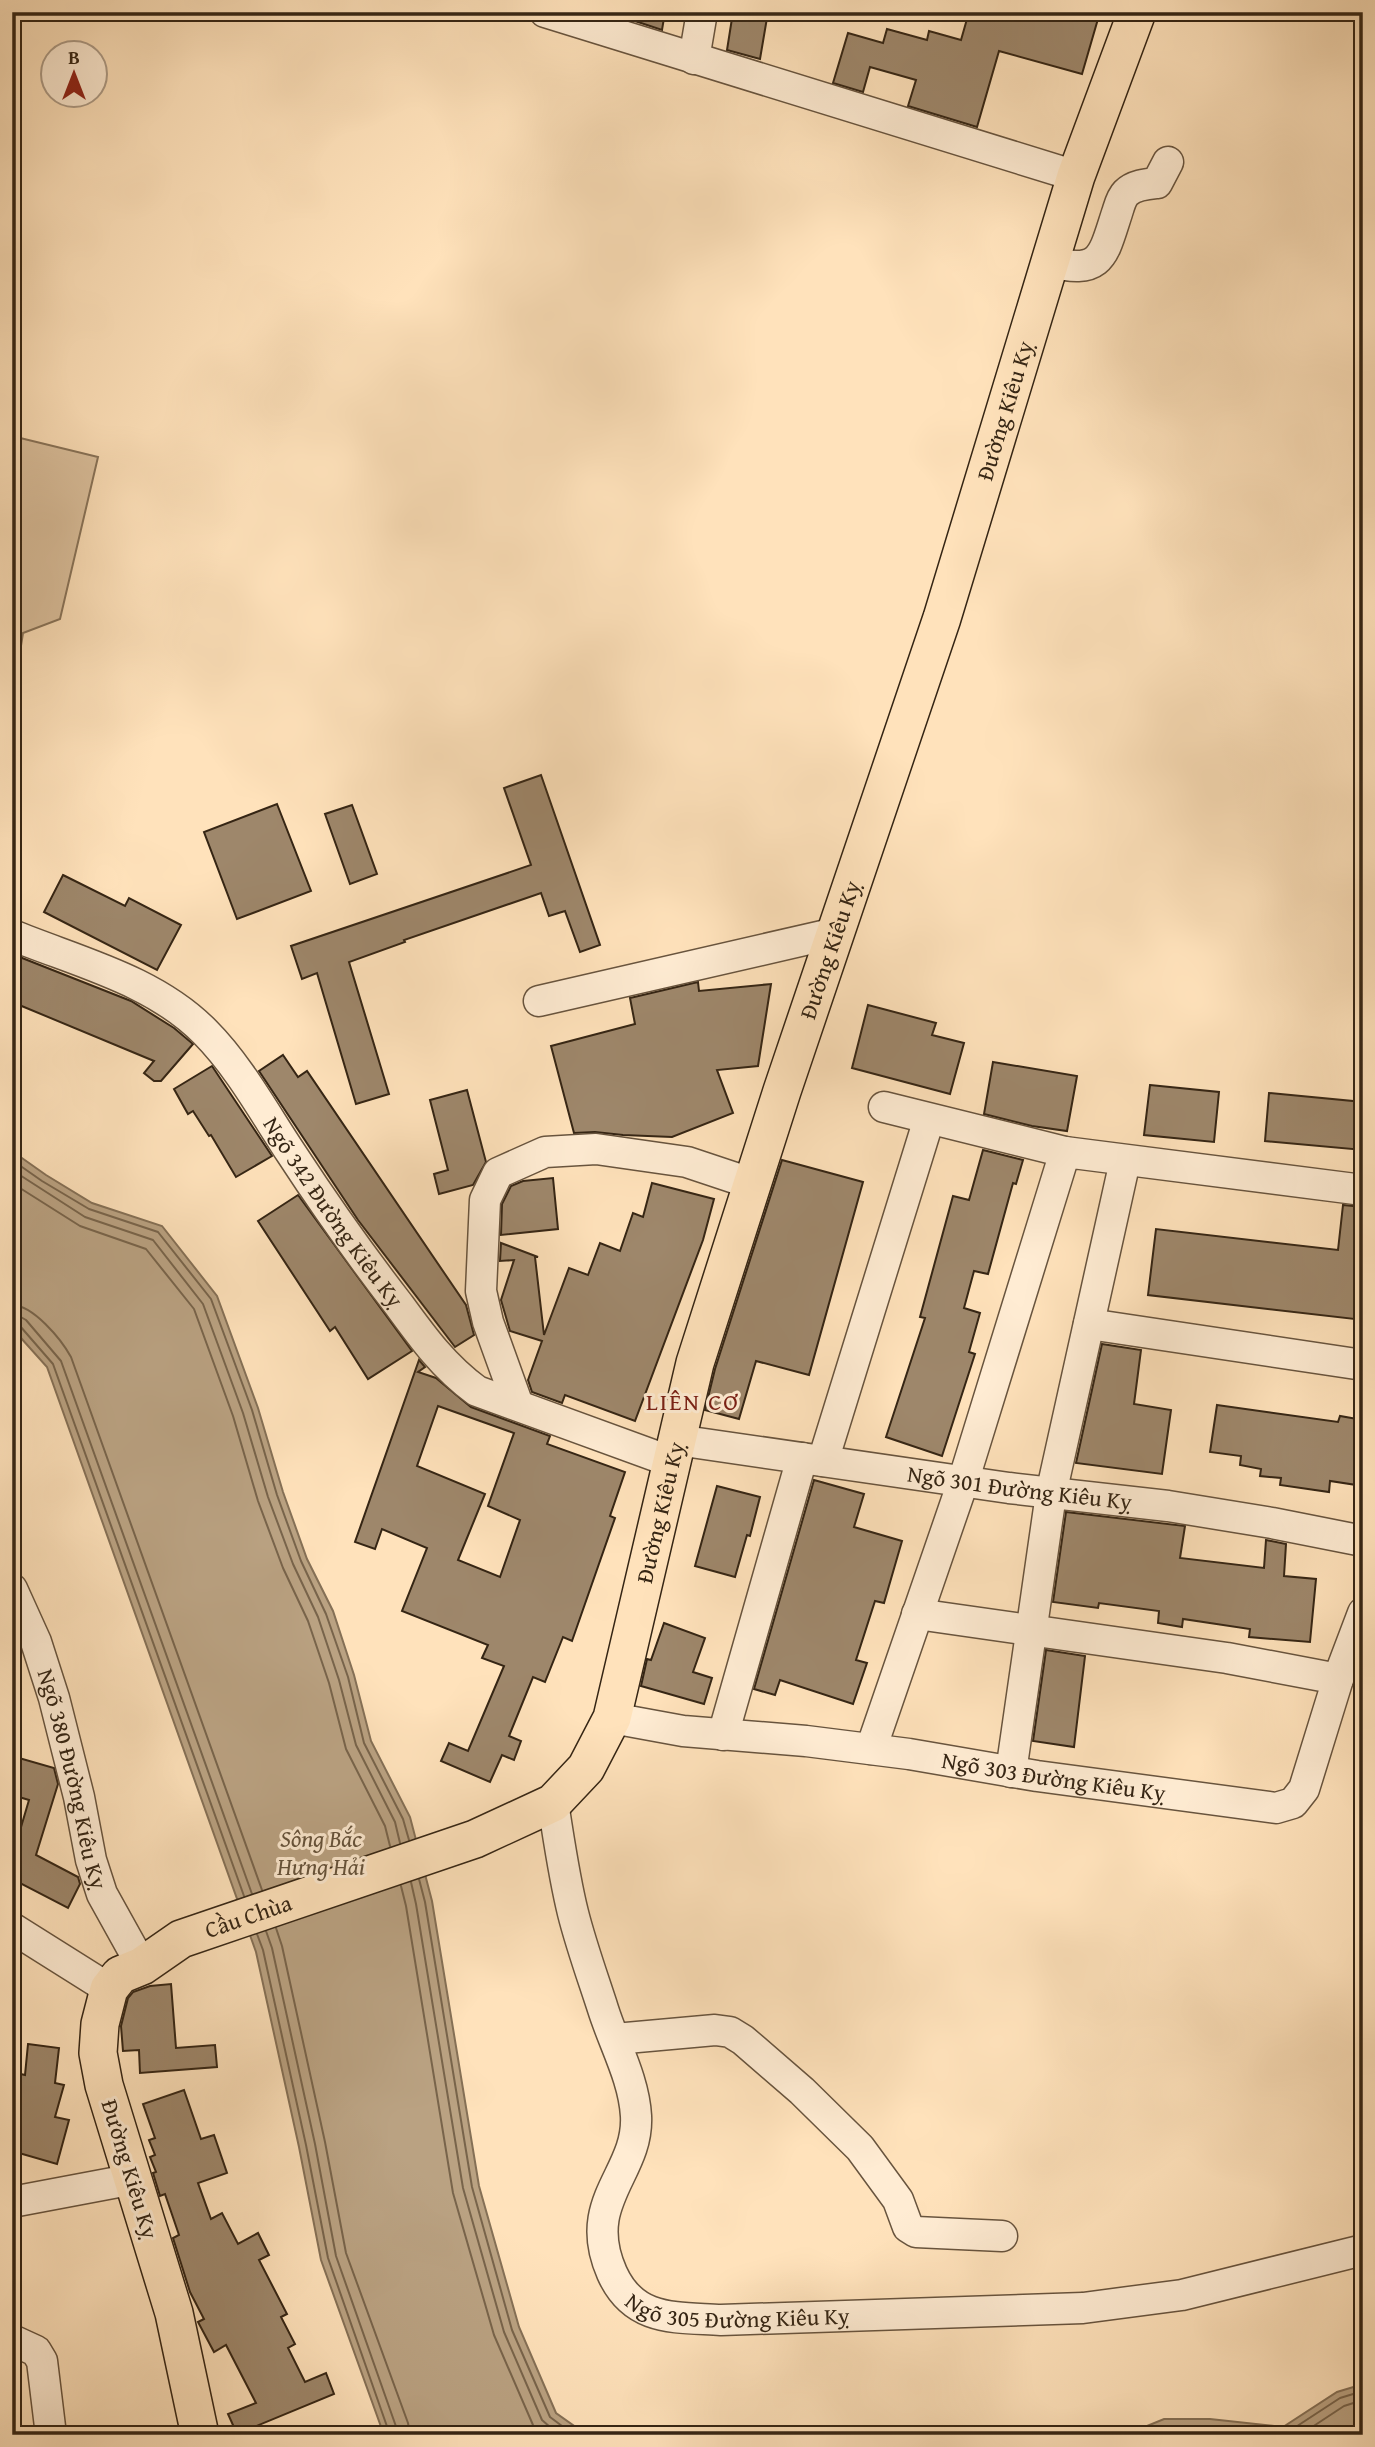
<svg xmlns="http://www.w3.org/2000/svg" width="1375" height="2447" viewBox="0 0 1375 2447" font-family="'Gentium Book Plus',serif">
<rect width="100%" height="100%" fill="#ffe2bb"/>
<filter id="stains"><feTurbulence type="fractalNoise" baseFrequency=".00286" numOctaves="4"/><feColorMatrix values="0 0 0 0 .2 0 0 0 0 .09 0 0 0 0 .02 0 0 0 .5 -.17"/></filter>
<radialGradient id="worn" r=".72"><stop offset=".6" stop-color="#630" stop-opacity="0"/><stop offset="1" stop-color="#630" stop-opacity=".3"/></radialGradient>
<!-- green -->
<path fill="#ddc29f" stroke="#89745a" stroke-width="2" d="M12 436 98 457 60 619 23 633 12 703Z"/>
<!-- water -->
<g fill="#baa282" stroke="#857056" stroke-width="2">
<path d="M12 1151 46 1175 92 1203 162 1226 217 1296 258 1408 283 1492 307 1559 333 1611 354 1675 371 1741 410 1817 432 1901 479 2186 519 2327 556 2413 587 2435H384L321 2260 299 2147 256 1952 47 1367 12 1328Z"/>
<path d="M1363 2384V2435H1125L1164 2419H1210L1283 2427 1337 2392Z"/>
</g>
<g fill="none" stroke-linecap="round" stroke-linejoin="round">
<!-- shore -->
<g stroke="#78644b" stroke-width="2">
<path d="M12 1160 42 1181 89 1209 158 1232 211 1299 252 1410 277 1495 301 1561 326 1614 348 1677 364 1743 403 1819 409 1840"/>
<path d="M12 1170 85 1217 153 1240 203 1304 243 1413 268 1497 293 1564 318 1617 339 1680 356 1745 395 1822 400 1843"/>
<path d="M12 1183 80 1226 146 1249 194 1309 233 1416 258 1501 283 1568 308 1621 329 1683 346 1749 385 1826 390 1846"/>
<path d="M12 1305C33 1305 61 1339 71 1357L262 1890"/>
<path d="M12 1315 19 1316 26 1320 61 1361 252 1894"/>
<path d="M12 1324 20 1326 53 1364 244 1896"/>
<path d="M419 1879 425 1902 472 2187 512 2330 550 2417 574 2435"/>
<path d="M411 1882 416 1904 463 2188 504 2332 542 2420 559 2435"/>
<path d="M401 1886 406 1906 453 2193 494 2335 533 2425 541 2435"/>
<path d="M276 1928 282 1946 325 2142 346 2253 408 2423 410 2435"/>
<path d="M266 1931 272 1948 315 2144 336 2256 399 2435"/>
<path d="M257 1934 263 1950 306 2145 328 2258 390 2435"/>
<path d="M1144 2435 1166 2426H1210L1285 2434 1340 2398 1363 2391"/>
<path d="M1300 2435 1344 2406 1363 2400"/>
</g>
</g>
<!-- building -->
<g fill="#9e876b" stroke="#352514" stroke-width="2" fill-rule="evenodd">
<path d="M636 12H665L662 30 635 21Z"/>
<path d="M733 12H768L760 59 727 50Z"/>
<path d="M969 12H1100L1082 74 999 51 977 127 908 106 916 80 870 67 863 92 833 83 848 33 883 43 887 29 927 40 929 31 961 40Z"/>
<path d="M541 775 600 945 580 952 565 911 549 916 541 893 404 940 405 942 349 962 389 1094 356 1104 317 973 302 979 291 946 531 865 504 788Z"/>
<path d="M277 804 311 891 237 919 204 832Z"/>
<path d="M352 805 377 874 350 884 325 814Z"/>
<path d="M63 875 125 906 129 898 181 925 157 970 44 912Z"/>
<path d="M12 954 131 1001 174 1028 193 1044 161 1081H154L144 1073 154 1061 12 1002Z"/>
<path d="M698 982 699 991 771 984 758 1066 717 1070 733 1113 672 1137 623 1135 595 1132 574 1133 551 1046 635 1024 630 998Z"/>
<path d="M868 1005 936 1023 932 1035 964 1043 950 1094 852 1068Z"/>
<path d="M283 1055 298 1077 307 1071 466 1305 474 1335 455 1347 358 1220 259 1071Z"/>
<path d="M993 1062 1077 1076 1067 1131 1032 1126 984 1114Z"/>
<path d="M212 1066 272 1156 236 1177 211 1135 209 1136 193 1111 188 1114 174 1089Z"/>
<path d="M1150 1085 1219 1092 1214 1142 1144 1135Z"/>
<path d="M467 1090 486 1162 473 1185 439 1194 434 1174 448 1170 430 1100Z"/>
<path d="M1269 1093 1363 1102V1150L1265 1141Z"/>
<path d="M983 1150 1023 1160 1016 1184 1013 1183 988 1274 974 1271 964 1308 980 1313 969 1352 975 1354 942 1456 886 1437 925 1318 920 1317 953 1196 969 1200Z"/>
<path d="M782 1160 863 1182 809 1375 756 1361 739 1419 705 1410 715 1369Z"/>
<path d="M553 1178 558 1229 501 1235 502 1204 511 1186 523 1181Z"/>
<path d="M652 1183 714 1199 703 1240 635 1421 565 1395 562 1403 532 1392 528 1380 542 1341 510 1331 501 1300 514 1260 500 1261 501 1243 538 1257H535L544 1335 569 1268 588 1275 600 1243 620 1251 633 1213 643 1217Z"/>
<path d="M298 1195 412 1351 368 1379 335 1327 330 1331 258 1221Z"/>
<path d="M1343 1205 1363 1207V1320L1148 1295 1156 1229 1338 1250Z"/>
<path d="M1102 1344 1141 1350 1134 1404 1171 1410 1162 1474 1076 1463Z"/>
<path d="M419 1360 425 1367 418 1372 436 1378 471 1407 550 1436 547 1444 625 1472 610 1516 615 1518 572 1641 563 1637 545 1682 533 1677 509 1736 521 1741 514 1760 502 1755 490 1782 441 1761 449 1743 468 1751 504 1666 482 1658 488 1645 402 1611 427 1548 382 1529 375 1549 355 1542ZM438 1406 514 1433 488 1506 520 1520 500 1577 458 1560 485 1494 417 1466Z"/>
<path d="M1217 1405 1338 1422 1340 1416 1363 1420V1486L1330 1481 1329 1492 1280 1485 1281 1478 1260 1476 1261 1469 1240 1465 1241 1456 1210 1452Z"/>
<path d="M814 1480 864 1494 854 1527 902 1541 884 1603 875 1601 856 1660 867 1663 853 1704 780 1680 775 1695 754 1689Z"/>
<path d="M717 1486 760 1497 750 1536 747 1535 735 1577 695 1566Z"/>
<path d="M1066 1512 1185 1526 1180 1558 1264 1568 1266 1540 1286 1544 1284 1576 1316 1579 1310 1642 1249 1637 1250 1629 1183 1619 1182 1627 1158 1623 1159 1611 1099 1603 1098 1608 1053 1602Z"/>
<path d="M664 1623 705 1638 693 1672 712 1678 704 1704 641 1686 647 1659 651 1660Z"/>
<path d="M1046 1650 1085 1656 1074 1747 1033 1741Z"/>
<path d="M12 1756 54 1768 58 1784 36 1855 78 1877 80 1884 68 1908 12 1879V1842L16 1844 29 1800 12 1795Z"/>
<path d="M171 1984 176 2048 215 2045 217 2067 140 2073 139 2050 123 2051 121 2026 128 1998 133 1992 150 1986Z"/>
<path d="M28 2044 59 2048 55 2083 64 2085 55 2117 69 2120 57 2164 12 2151V2072L25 2075Z"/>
<path d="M184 2090 201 2139 214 2135 227 2173 198 2183 211 2219 222 2213 238 2244 258 2233 269 2255 259 2260 287 2314 281 2317 295 2344 288 2348 305 2382 326 2373 334 2394 237 2434 228 2414 256 2403 226 2345 214 2352 198 2322 204 2319 190 2292 173 2238 179 2235 165 2194 160 2196 153 2173 156 2172 150 2157 155 2155 149 2140 155 2138 143 2104Z"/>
</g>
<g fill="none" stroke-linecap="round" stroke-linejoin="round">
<!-- minor casing -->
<g stroke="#68543e" stroke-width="33">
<g id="minor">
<path d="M545 12 1076 176"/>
<path d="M694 59 702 12"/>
<path d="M1050 262C1102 275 1103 256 1117 213 1119 207 1121 198 1126 193 1134 185 1147 184 1157 183L1168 162"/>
<path id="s1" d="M12 935C78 962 154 980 205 1032 239 1066 265 1114 291 1153 325 1205 361 1256 399 1305 423 1338 444 1367 477 1391L672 1462"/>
<path d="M539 1001 835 933"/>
<path d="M884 1107 1065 1152"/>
<path d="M1089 1324 1363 1365"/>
<path d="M518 1405 488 1322 481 1291 485 1200 498 1173 545 1152 596 1149 687 1162 753 1184"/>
<path id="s2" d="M677 1440 1009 1488 1168 1506 1272 1523 1363 1541"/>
<path d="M823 1461 929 1119"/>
<path id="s3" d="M12 1589 36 1642 54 1698 79 1797 91 1860 102 1894 142 1966"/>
<path d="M917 1614 1227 1658 1338 1679"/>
<path id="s4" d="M612 1718 683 1731 806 1741 909 1754 1037 1776 1276 1808 1293 1803 1304 1789 1338 1679 1363 1613"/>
<path d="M723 1735 802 1458"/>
<path d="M871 1749 963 1482 1065 1152 1363 1190"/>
<path d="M1011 1772 1051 1494 1125 1161"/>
<path id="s5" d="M553 1803C559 1840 564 1877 573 1913 581 1945 593 1978 603 2009 614 2044 634 2079 636 2116 639 2174 580 2201 612 2273 634 2322 675 2317 721 2320L1083 2308 1182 2295 1363 2250"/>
<path d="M12 1928 109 1989"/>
<path d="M615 2039 715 2030 730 2032 743 2040 802 2091 860 2148 898 2200 908 2227 916 2232 1002 2236"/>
<path d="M12 2202 134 2179"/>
<path d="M12 2340 36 2351 42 2361 51 2435"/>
</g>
</g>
<!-- major casing -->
<g stroke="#352514" stroke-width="40">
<g id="major">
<path id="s6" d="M200 2435 174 2313 104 2085 98 2053 100 2024 109 1989 120 1975 142 1966 181 1939 475 1839 553 1803 586 1768 612 1718 695 1363 782 1091 942 618 1076 176 1137 12"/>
</g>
</g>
<!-- minor -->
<use href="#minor" stroke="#ffecd3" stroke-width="30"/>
<!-- major -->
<use href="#major" stroke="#ffe2bb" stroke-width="37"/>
</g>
<g text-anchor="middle" stroke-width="6" stroke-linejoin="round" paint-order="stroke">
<!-- street labels -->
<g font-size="23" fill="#352514" stroke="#ffecd3">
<text dy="8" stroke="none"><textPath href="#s6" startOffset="2417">Đường Kiêu Kỵ</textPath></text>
<text dy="8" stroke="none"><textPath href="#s6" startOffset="1850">Đường Kiêu Kỵ</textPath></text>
<text dy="8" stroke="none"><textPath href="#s1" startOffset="439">Ngõ 342 Đường Kiêu Kỵ</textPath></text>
<text dy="8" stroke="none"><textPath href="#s2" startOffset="346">Ngõ 301 Đường Kiêu Kỵ</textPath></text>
<text dy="8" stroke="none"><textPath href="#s6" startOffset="1262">Đường Kiêu Kỵ</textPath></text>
<text dy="8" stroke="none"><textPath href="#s4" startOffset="446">Ngõ 303 Đường Kiêu Kỵ</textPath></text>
<text dy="8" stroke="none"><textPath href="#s3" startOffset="200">Ngõ 380 Đường Kiêu Kỵ</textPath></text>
<text dy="8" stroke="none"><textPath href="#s6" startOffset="621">Cầu Chùa</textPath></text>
<text transform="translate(130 2169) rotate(73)" y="8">Đường Kiêu Kỵ</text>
<text dy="8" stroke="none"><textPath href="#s5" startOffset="632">Ngõ 305 Đường Kiêu Kỵ</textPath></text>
</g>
<!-- neighbourhood labels -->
<g font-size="24" letter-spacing="2" fill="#7a1f14" stroke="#ffecd3">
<text x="693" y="1410">LIÊN CƠ</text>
</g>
<!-- water labels -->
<g font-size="24" font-style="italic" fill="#64513a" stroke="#ffecd3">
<text x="321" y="1847">Sông Bắc<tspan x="321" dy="28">Hưng Hải</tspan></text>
</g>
</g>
<!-- margin -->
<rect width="1375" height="2447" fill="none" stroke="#ffe2bb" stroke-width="42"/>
<rect x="14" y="14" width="1347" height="2419" fill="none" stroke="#352514" stroke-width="3.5"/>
<rect x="21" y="21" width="1333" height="2405" fill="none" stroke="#352514" stroke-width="2"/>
<!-- north arrow -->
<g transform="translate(74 74)"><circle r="33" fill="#ffecd3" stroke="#ae9c87" stroke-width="2"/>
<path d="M0-5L12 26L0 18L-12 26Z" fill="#8f2418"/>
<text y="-10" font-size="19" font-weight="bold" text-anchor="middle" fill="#352514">B</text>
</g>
<rect width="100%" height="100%" filter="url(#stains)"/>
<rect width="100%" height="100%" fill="url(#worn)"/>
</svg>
